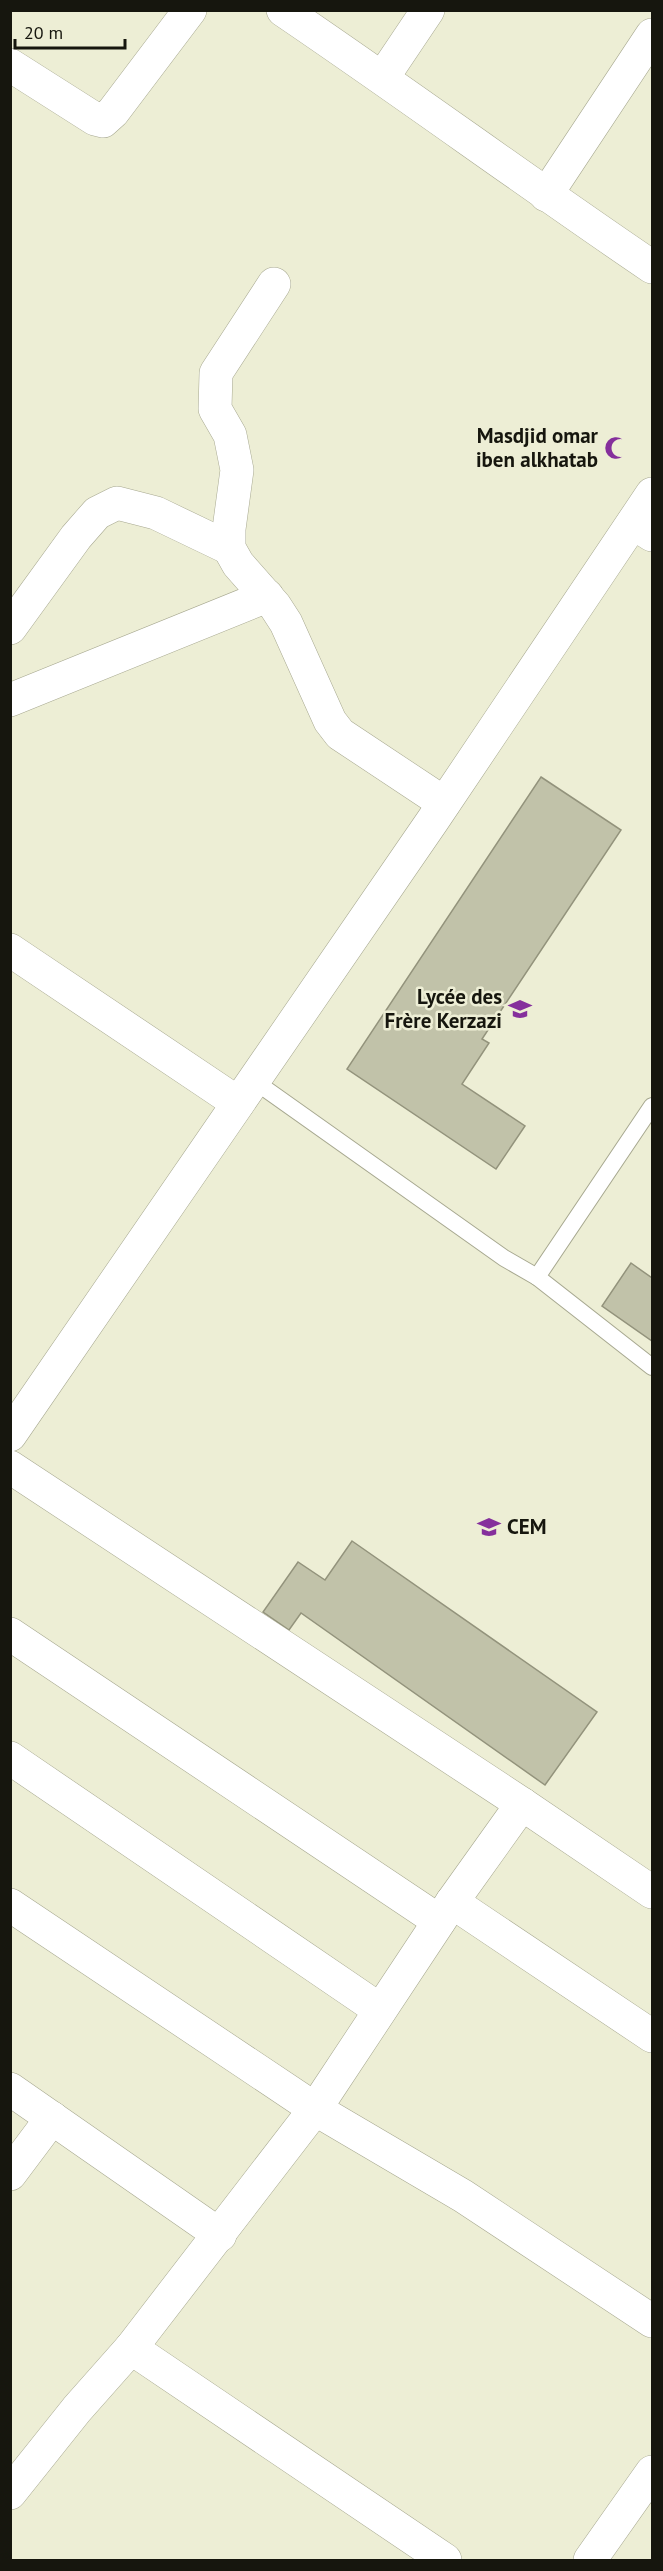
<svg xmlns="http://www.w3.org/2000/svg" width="663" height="2571" viewBox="0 0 663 2571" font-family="'PT Sans',sans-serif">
<rect width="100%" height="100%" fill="#edeed5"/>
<!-- building -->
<g fill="#c1c2a9" stroke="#93937c" stroke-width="1.5">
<path d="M541 777 621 830 482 1039 489 1043 462 1084 525 1126 496 1169 347 1069Z"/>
<path d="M631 1263 652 1278V1341L602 1306Z"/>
<path d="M352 1541 597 1712 545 1785 301 1613 289 1630 263 1612 298 1562 325 1580Z"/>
</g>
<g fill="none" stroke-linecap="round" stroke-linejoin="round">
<!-- lane casing -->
<g stroke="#a7a890" stroke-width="18">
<g id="lane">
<path d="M253 1080 504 1258 537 1277 652 1367"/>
<path d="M537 1277 652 1106"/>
</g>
</g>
<!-- street casing -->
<g stroke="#a7a890" stroke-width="34">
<g id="street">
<path d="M283 10C407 94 528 183 652 267"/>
<path d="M10 65 95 119 103 121 113 112 190 10"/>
<path d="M383 77 428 10"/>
<path d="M546 195 652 35"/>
<path d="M274 284 216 373 215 409 230 435 237 470 229 529V548L238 564 275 606 286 623 330 721 340 734 444 803"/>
<path d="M633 523 652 535"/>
<path d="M10 628 76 537 97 513 117 503 156 513 229 548"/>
<path d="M10 700 267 596"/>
<path d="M10 950 238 1103"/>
<path d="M10 1467 522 1804 652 1892"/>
<path d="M10 1634 439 1921"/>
<path d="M10 1758 380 2010"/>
<path d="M452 1902 652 2036"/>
<path d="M10 1905 315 2109 463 2196 652 2321"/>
<path d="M10 2089 220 2235"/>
<path d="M10 2174 52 2118"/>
<path d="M131 2348 315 2109 452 1902 522 1804"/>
<path d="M10 2493 77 2409 131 2348 445 2560"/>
<path d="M590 2560 652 2472"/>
</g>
</g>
<!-- secondary casing -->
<g stroke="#a7a890" stroke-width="34">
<path id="secondary" d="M10 1435 433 820 652 494"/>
</g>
<!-- lane -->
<use href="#lane" stroke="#fff" stroke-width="16"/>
<!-- street -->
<use href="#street" stroke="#fff" stroke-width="33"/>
<!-- secondary -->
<use href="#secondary" stroke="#fff" stroke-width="33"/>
</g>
<!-- icons -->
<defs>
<g id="mosque-bare" transform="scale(1.8)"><path d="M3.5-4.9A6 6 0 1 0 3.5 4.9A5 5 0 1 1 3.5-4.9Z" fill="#852f9c" stroke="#edeed5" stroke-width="2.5" paint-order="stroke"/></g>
<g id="school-bare" transform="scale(1.8)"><path d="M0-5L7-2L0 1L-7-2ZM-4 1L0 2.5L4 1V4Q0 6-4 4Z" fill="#852f9c" stroke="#edeed5" stroke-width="2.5" paint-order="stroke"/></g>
</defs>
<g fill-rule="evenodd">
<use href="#mosque-bare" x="616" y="448"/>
<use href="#school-bare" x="520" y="1009"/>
<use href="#school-bare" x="489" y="1527"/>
</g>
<g text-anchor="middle" stroke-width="5" stroke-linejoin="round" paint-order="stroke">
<!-- poi labels -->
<g font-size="21" font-weight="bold" fill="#16160e" stroke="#edeed5" text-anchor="end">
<text x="598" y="443">Masdjid omar<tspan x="598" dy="24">iben alkhatab</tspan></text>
<text x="502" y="1004">Lycée des<tspan x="502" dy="24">Frère Kerzazi</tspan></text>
<text x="507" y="1534" text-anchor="start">CEM</text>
</g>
</g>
<!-- border -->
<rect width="663" height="2571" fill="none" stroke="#16160e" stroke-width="24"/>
<!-- scale -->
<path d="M15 39v9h110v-9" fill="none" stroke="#16160e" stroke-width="3"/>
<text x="24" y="39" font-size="18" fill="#16160e" stroke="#edeed5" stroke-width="4.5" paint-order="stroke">20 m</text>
</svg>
